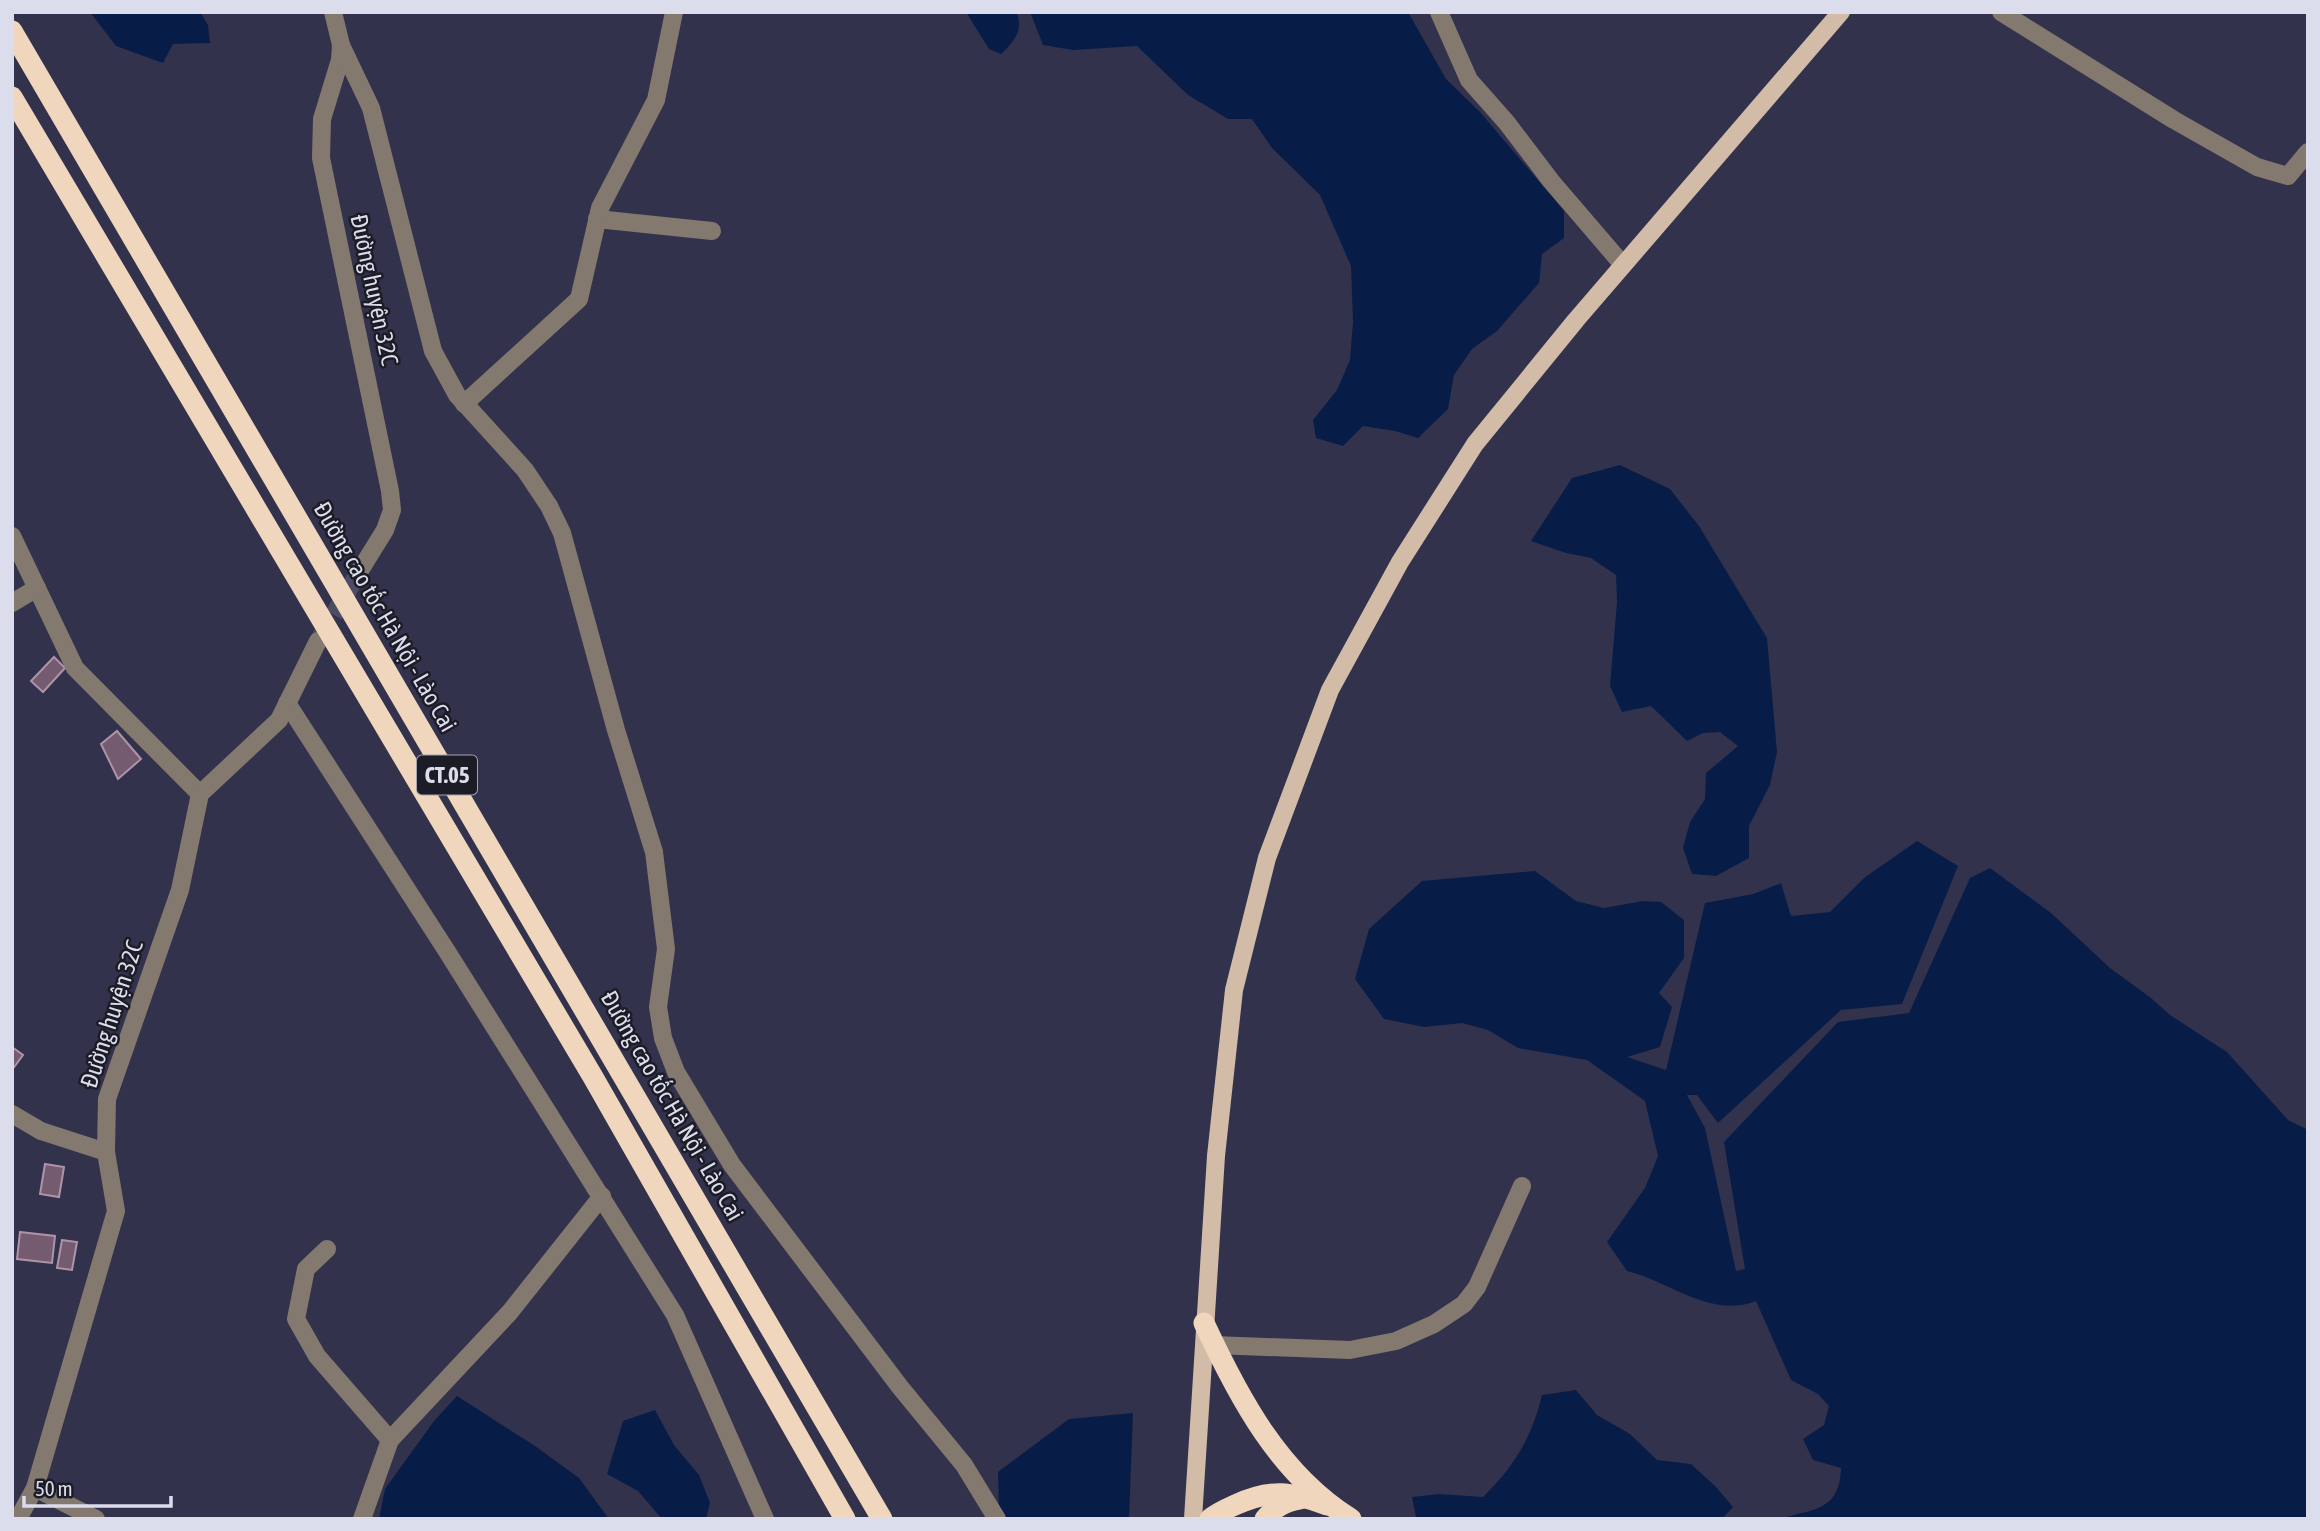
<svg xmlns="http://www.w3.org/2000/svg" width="2320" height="1531" viewBox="0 0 2320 1531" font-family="'Asap Condensed',sans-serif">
<rect width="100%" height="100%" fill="#33324c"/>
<!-- water -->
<g fill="#071d47">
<path d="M90 12H200L208 25 210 43 173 44 163 63 116 46Z"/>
<path d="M966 12H1016C1025 29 1013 43 1001 54L989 49Z"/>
<path d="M1030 12H1408L1446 79 1480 112 1564 211V238L1542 254 1539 283 1497 331 1472 349 1454 375 1448 409 1418 438 1395 431 1363 426 1343 446 1316 438 1313 420 1337 390 1350 360 1353 322 1351 266 1320 195 1272 148 1252 119H1228L1188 95 1137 46 1073 50 1043 45Z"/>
<path d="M1620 465 1670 489 1699 526 1767 638 1777 752 1770 785 1749 826V858L1716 876 1692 874 1683 848 1690 822 1705 799 1706 773 1738 746 1720 732 1703 733 1687 741 1651 706 1622 712 1610 686 1617 602 1616 575 1591 558 1566 553 1531 541 1572 478Z"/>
<path d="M1917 841 1958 866 1902 1004 1841 1010 1718 1123 1697 1095H1687L1705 1128 1736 1271 1745 1269 1724 1142 1838 1022 1909 1013 1970 878 1990 868 2051 913 2110 968 2151 998 2170 1015 2227 1052 2288 1120 2308 1130V1519H1779C1813 1509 1840 1511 1841 1468L1813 1460 1803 1439 1824 1425 1829 1406 1818 1394 1791 1380 1756 1301C1711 1319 1669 1281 1627 1271L1607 1242 1645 1188 1658 1156 1645 1101 1587 1060 1518 1048 1488 1030 1462 1023 1424 1027 1384 1019 1355 979 1369 929 1422 881 1535 871 1576 901 1604 908 1643 901 1661 902 1684 920V958L1659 993 1672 1007 1660 1047 1627 1057 1666 1070 1705 903 1753 894 1781 883 1791 916 1830 912 1864 878Z"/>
<path d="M1576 1390 1597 1415 1630 1434 1657 1460 1691 1464 1716 1487 1733 1507 1722 1519H1420L1416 1517 1412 1497 1439 1494 1483 1497C1514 1467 1532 1437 1542 1395Z"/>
<path d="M457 1396 535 1446 579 1478 609 1519H379L385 1489 434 1421Z"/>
<path d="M655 1410 674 1445 699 1475 710 1503 706 1519H662L638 1491 607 1474 623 1421Z"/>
<path d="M1133 1413 1129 1519H1004L999 1510 998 1472 1069 1419Z"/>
</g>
<!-- building -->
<g fill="#745b6f" stroke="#ae93a9" stroke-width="2">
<path d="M54 657 65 668 43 692 31 681Z"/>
<path d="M117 731 141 759 118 779 101 744Z"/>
<path d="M12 1047 23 1055 12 1070Z"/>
<path d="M45 1164 64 1167 59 1197 40 1194Z"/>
<path d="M20 1232 55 1236 52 1263 17 1259Z"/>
<path d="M62 1240 77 1242 72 1270 57 1268Z"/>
</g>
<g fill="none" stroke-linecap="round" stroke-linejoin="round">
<!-- minor-tunnel -->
<path stroke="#4c4c64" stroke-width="18" stroke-dasharray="18 9" stroke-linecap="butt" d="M320 638 359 572"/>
<!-- minor -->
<g stroke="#84796f" stroke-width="18">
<path d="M333 12 341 45 340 60 322 119 321 158 390 491 392 510 385 530 359 572"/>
<path d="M1439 12 1469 80 1507 123 1551 181 1623 265"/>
<path d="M2001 12 2174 120 2257 167 2288 176 2308 152"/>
<path d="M341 45 371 108 433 351 457 395 525 470 549 506 562 533 616 730 654 852 666 949 658 1007 663 1038 676 1072 732 1165 900 1387 964 1465 997 1519"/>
<path d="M597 219 712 231"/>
<path d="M464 404 579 299 600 208 656 100 674 12"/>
<path d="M12 536 75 668 200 794"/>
<path d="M12 603 37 588"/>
<path d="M287 703 448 953 675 1315 765 1519"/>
<path d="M12 1114 41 1131 106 1152"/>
<path d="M327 1249 306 1269 296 1319 317 1356 390 1440"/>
<path d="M1214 1345 1350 1350 1396 1341 1434 1324 1464 1304 1477 1287 1522 1186"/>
<path d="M35 1488 96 1519"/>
<path d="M18 1519 35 1488 116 1211 106 1152 107 1099 180 890 200 794 279 720 318 641"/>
<path d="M362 1519 390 1440 510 1312 602 1196"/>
</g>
<!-- major -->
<path stroke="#d2bca8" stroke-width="18" d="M1193 1519 1216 1156 1234 990 1267 858 1330 690 1400 562 1475 444 1576 320 1841 12"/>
<!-- highway -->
<g stroke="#f1d6be" stroke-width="21">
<path d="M12 31 882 1519"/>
<path d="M12 97 593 1077 845 1519"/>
<path d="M1204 1323C1239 1398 1279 1474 1351 1519"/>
<path d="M1210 1519C1217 1513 1226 1509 1235 1505 1270 1489 1291 1491 1327 1505"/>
<path d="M1265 1519C1275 1507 1284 1502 1300 1499"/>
</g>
</g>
<g text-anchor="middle" stroke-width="5" stroke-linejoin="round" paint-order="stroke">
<!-- shield labels -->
<rect fill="#1c1c27" stroke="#a2a2b1" stroke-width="2" x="417" y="755.5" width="60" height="39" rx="5"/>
<g font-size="23" font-weight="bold" fill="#dbdcec">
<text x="447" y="783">CT.05</text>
</g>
<!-- street labels -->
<g font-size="24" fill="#dbdcec" stroke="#1c1c27">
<text transform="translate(374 290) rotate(78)" y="8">Đường huyện 32C</text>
<text transform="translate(385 617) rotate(60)" y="8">Đường cao tốc Hà Nội - Lào Cai</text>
<text transform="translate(112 1014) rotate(-72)" y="8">Đường huyện 32C</text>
<text transform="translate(672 1106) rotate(60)" y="8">Đường cao tốc Hà Nội - Lào Cai</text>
</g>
</g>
<!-- border -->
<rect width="2320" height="1531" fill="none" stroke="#dbdcec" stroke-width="28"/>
<!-- scale -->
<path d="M24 1496v10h147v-10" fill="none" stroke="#dbdcec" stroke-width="3.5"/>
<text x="35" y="1496" font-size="21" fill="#dbdcec" stroke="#1c1c27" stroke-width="5" paint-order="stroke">50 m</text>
</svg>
